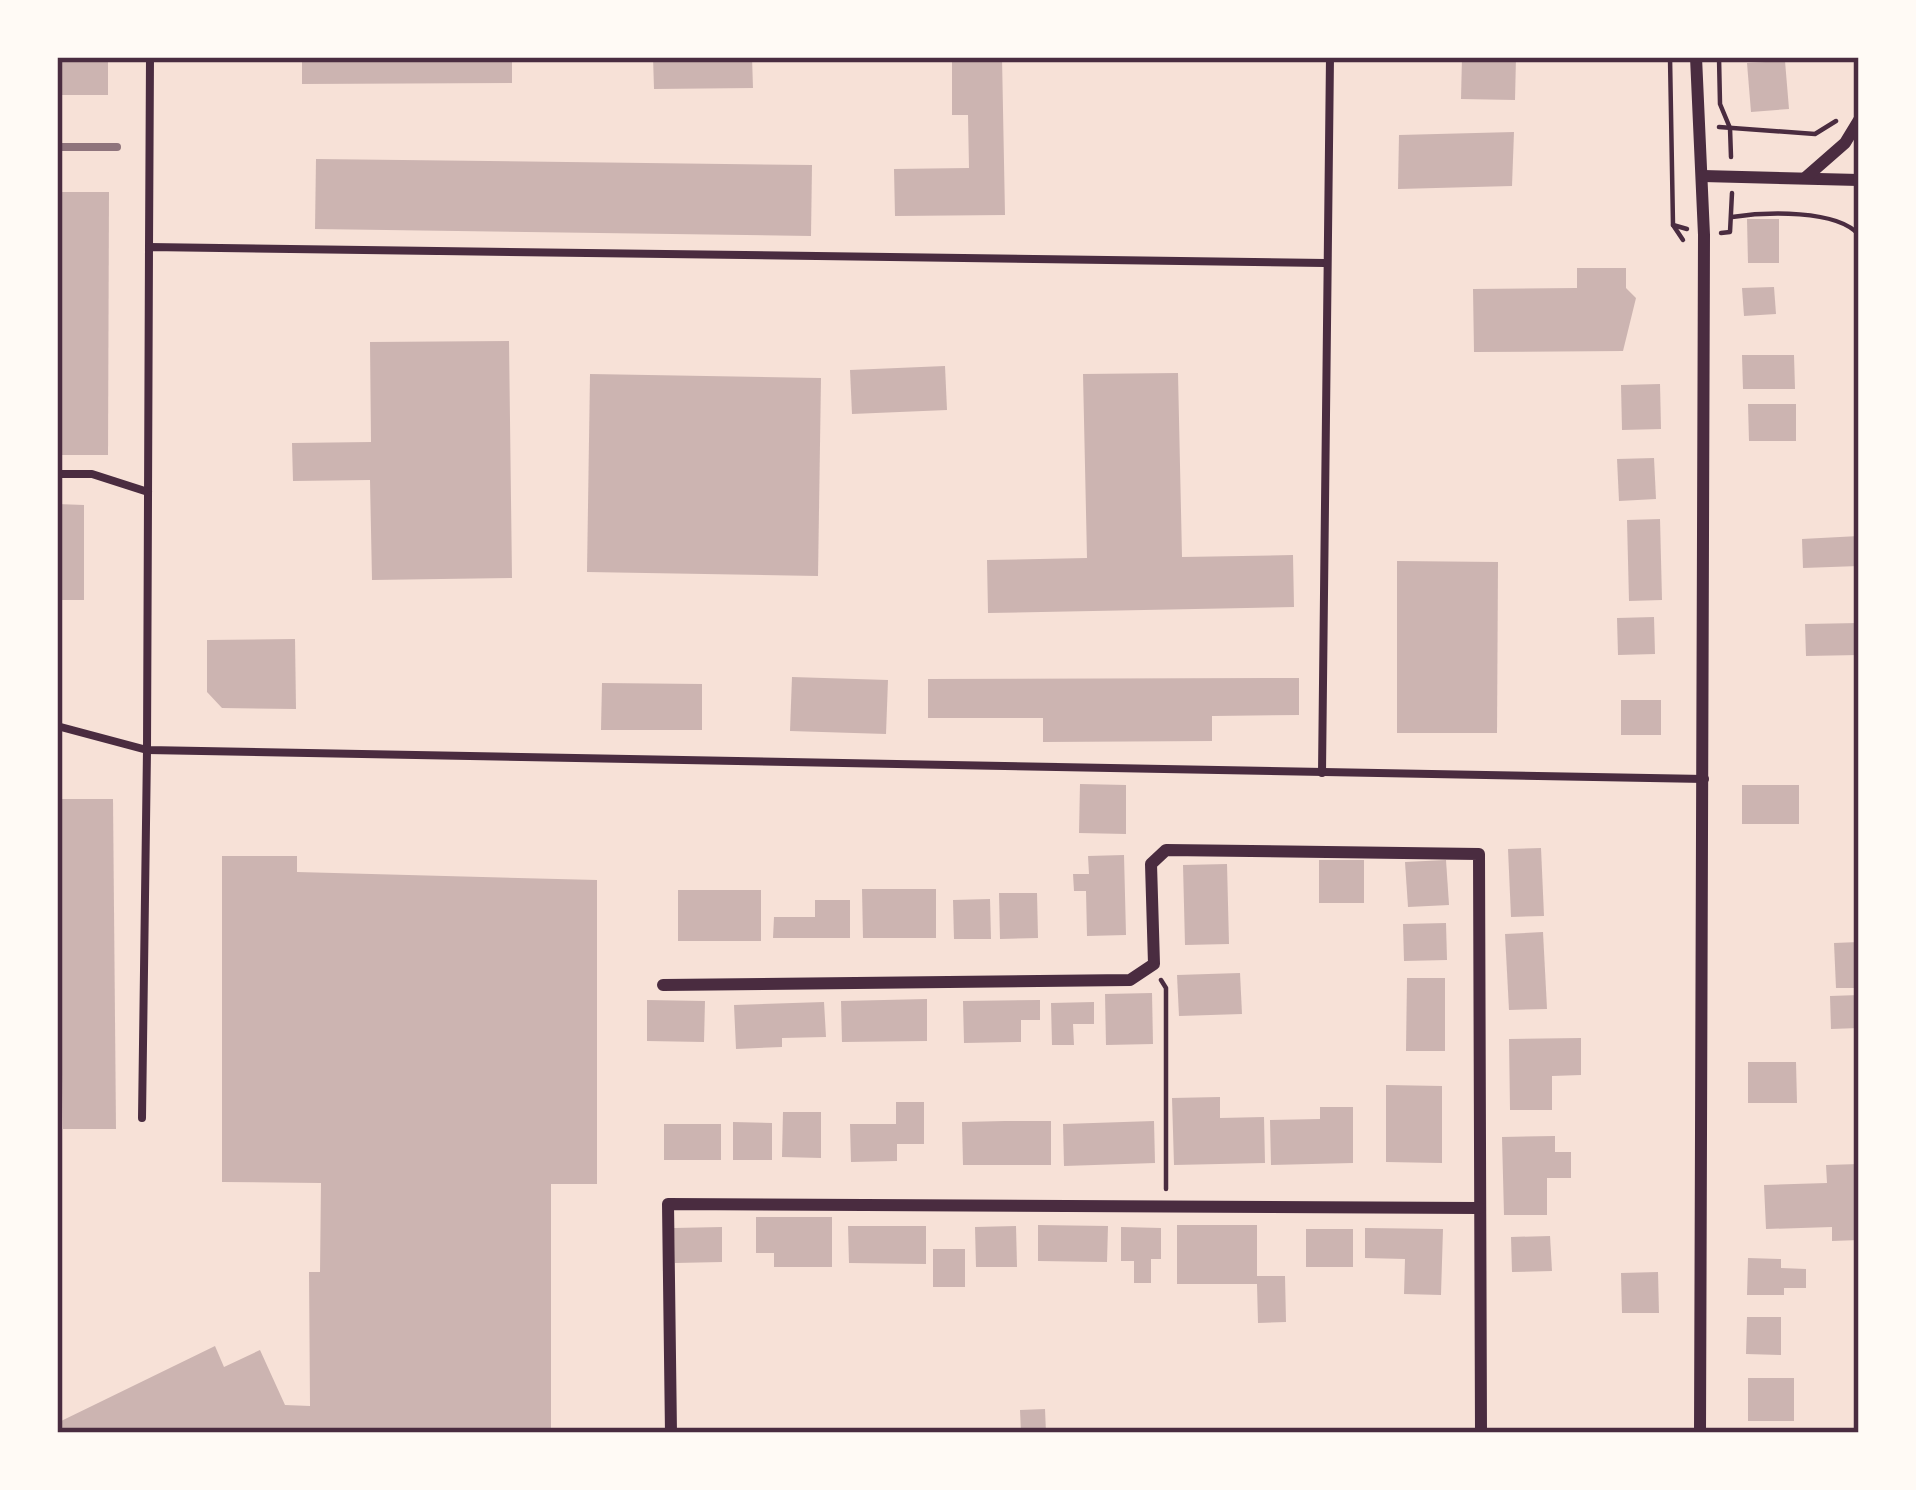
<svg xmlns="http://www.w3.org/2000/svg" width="1916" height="1490" viewBox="0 0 1916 1490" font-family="'Roboto Condensed',sans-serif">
<rect width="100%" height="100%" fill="#f7e1d7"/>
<!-- building -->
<g fill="#ccb4b1">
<rect x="57" y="57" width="51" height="38"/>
<path d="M302 57H512V83L302 84Z"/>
<path d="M653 57H752L753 88 654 89Z"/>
<path d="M952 57H1002L1005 215 895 216 894 169 969 168 968 115H952Z"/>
<path d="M1462 57H1516L1515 100 1461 99Z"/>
<path d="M1785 61 1789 109 1751 112 1747 63Z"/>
<path d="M1514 132 1512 186 1398 189 1399 135Z"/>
<path d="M316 159 812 165 811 236 315 229Z"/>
<path d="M57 192H109L108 455H57Z"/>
<path d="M1747 219H1779V263H1748Z"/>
<path d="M1577 268H1626V288L1636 298 1623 351 1474 352 1473 289 1577 288Z"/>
<path d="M1774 287 1776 314 1744 316 1742 288Z"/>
<path d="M509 341 512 578 372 580 370 480 293 481 292 443 371 442 370 342Z"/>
<path d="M1742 355H1794L1795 389H1743Z"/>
<path d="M945 366 947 410 852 414 850 370Z"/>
<path d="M1178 373 1182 557 1293 555 1294 607 988 613 987 560 1087 558 1083 374Z"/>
<path d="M590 374 821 378 818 576 587 572Z"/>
<path d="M1660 384 1661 429 1622 430 1621 385Z"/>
<path d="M1748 404H1796V441H1749Z"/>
<path d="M1654 458 1656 499 1619 501 1617 459Z"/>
<path d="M57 504 84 505V600H57Z"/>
<path d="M1660 519 1662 600 1629 601 1627 520Z"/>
<path d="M1859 536V566L1803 568 1802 539Z"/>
<path d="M1397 561 1498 562 1497 733H1397Z"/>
<path d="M1654 617 1655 654 1618 655 1617 618Z"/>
<path d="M1859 623V655L1806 656 1805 624Z"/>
<path d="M295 639 296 709 222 708 207 692V640Z"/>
<path d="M792 677 888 680 886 734 790 731Z"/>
<path d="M1299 678V715L1212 716V741L1043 742V718H928V679Z"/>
<path d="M602 683 702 684V730H601Z"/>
<rect x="1621" y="700" width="40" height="35"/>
<path d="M1080 784 1126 785V834L1079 833Z"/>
<rect x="1742" y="785" width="57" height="39"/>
<path d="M57 799H113L116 1129H63Z"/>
<path d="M1541 848 1544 916 1511 917 1508 849Z"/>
<path d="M1124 855 1126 935 1087 936 1086 891H1074L1073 874H1089L1088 856Z"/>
<path d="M222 856H297V872L597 880V1184H551V1433H57V1423L215 1346 224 1367 260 1350 285 1405 310 1406 309 1272H320L321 1183 222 1182Z"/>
<rect x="1319" y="860" width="45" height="43"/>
<path d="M1446 860 1449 905 1408 907 1405 862Z"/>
<path d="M1227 864 1229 944 1185 945 1183 865Z"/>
<path d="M862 889H936V938H863Z"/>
<rect x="678" y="890" width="83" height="51"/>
<path d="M999 893H1037L1038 938 1000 939Z"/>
<path d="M990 899 991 939H954L953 900Z"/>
<path d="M815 900H850V938H773L774 917H815Z"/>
<path d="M1446 923 1447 960 1404 961 1403 924Z"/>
<path d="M1543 932 1547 1009 1509 1010 1505 934Z"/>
<path d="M1859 942V988H1836L1834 943Z"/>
<path d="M1240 973 1242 1014 1179 1016 1177 975Z"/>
<path d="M1407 978H1445V1051H1406Z"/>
<path d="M1152 993 1153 1044 1106 1045 1105 994Z"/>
<path d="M1859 995V1028L1831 1029 1830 996Z"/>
<path d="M927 999V1041L842 1042 841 1001Z"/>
<path d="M647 1000 705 1001 704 1042 647 1041Z"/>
<path d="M1040 1000V1020H1021V1042L964 1043 963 1001Z"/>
<path d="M824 1002 826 1037 782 1038V1047L736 1049 734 1005Z"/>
<path d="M1094 1002V1024H1073L1074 1045H1052L1051 1003Z"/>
<path d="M1581 1038V1075L1552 1076V1110H1510L1509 1039Z"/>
<path d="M1748 1062H1796L1797 1103H1748Z"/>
<path d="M1386 1085 1442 1086V1163L1386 1162Z"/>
<path d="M1220 1097V1118L1264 1117 1265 1163 1174 1165 1172 1098Z"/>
<path d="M896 1102H924V1144H897V1161L851 1162 850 1124H896Z"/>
<path d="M1320 1107H1353V1163L1271 1165 1270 1120 1320 1119Z"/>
<path d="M783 1112H821V1158L782 1157Z"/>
<path d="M1005 1121H1051V1165H963L962 1122Z"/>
<path d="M1154 1121 1155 1163 1064 1166 1063 1124Z"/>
<path d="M733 1122 772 1123V1160H733Z"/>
<rect x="664" y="1124" width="57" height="36"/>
<path d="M1555 1136V1152H1571V1178H1547V1215H1504L1502 1137Z"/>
<path d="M1859 1164V1240L1832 1241V1227L1766 1229 1764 1185 1827 1183 1826 1165Z"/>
<path d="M756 1217H832V1267H774V1253H756Z"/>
<path d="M1038 1225 1108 1226 1107 1262 1038 1261Z"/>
<path d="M1177 1225H1257V1276H1285L1286 1322 1258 1323 1257 1284H1177Z"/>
<path d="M848 1226H926V1264L849 1263Z"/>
<path d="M1016 1226 1017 1267H976L975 1227Z"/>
<path d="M722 1227V1262L675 1263 674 1228Z"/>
<path d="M1121 1227 1161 1228V1259H1151V1283H1134V1261H1121Z"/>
<path d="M1365 1228 1443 1229 1441 1295 1404 1294 1405 1259 1365 1258Z"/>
<rect x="1306" y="1229" width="47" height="38"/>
<path d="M1550 1236 1552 1271 1512 1272 1511 1237Z"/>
<rect x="933" y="1249" width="32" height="38"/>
<path d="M1748 1258 1781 1259V1268L1806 1269V1288H1784V1295H1747Z"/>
<path d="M1658 1272 1659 1313H1622L1621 1273Z"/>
<path d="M1747 1317H1781V1355L1746 1354Z"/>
<rect x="1748" y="1378" width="46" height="43"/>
<path d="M1045 1409 1046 1433H1021L1020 1410Z"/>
</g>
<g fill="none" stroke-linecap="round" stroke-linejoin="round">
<!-- path -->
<g stroke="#4a2c40" stroke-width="4.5">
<path d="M1670 57 1673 225 1683 240"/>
<path d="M1719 57 1720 104 1730 128 1731 157"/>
<path d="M1719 127 1815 134 1836 121"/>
<path d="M1732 217C1765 212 1837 209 1859 235"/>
<path d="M1673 225 1687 229"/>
<path d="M1721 233 1730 232 1732 193"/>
<path d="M1161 980 1166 988V1189"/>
</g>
<!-- service -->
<g stroke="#4a2c40" stroke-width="8">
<path d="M149 247 150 57"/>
<path d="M1325 263 149 247 147 750 1705 779"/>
<path d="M57 474H92L148 492"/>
<path d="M57 726 147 750 142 1118"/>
<path d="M1322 773 1330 57"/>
</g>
<!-- minor -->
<g stroke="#4a2c40" stroke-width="12">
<path d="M1696 57 1704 235 1700 1433"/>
<path d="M1703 176 1859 180"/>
<path d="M1805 178 1845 143 1859 120"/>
<path d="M663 985 1130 980 1154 964 1151 864 1166 850 1479 854 1481 1433"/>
<path d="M671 1433 668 1204 1479 1208"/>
</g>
<!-- rail -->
<path stroke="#8f747c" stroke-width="8" d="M57 147H117"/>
</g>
<!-- border -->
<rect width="1916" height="1490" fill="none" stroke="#fffaf5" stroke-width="120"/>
<rect x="60" y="60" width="1796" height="1370" fill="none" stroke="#4a2c40" stroke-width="4.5"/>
</svg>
